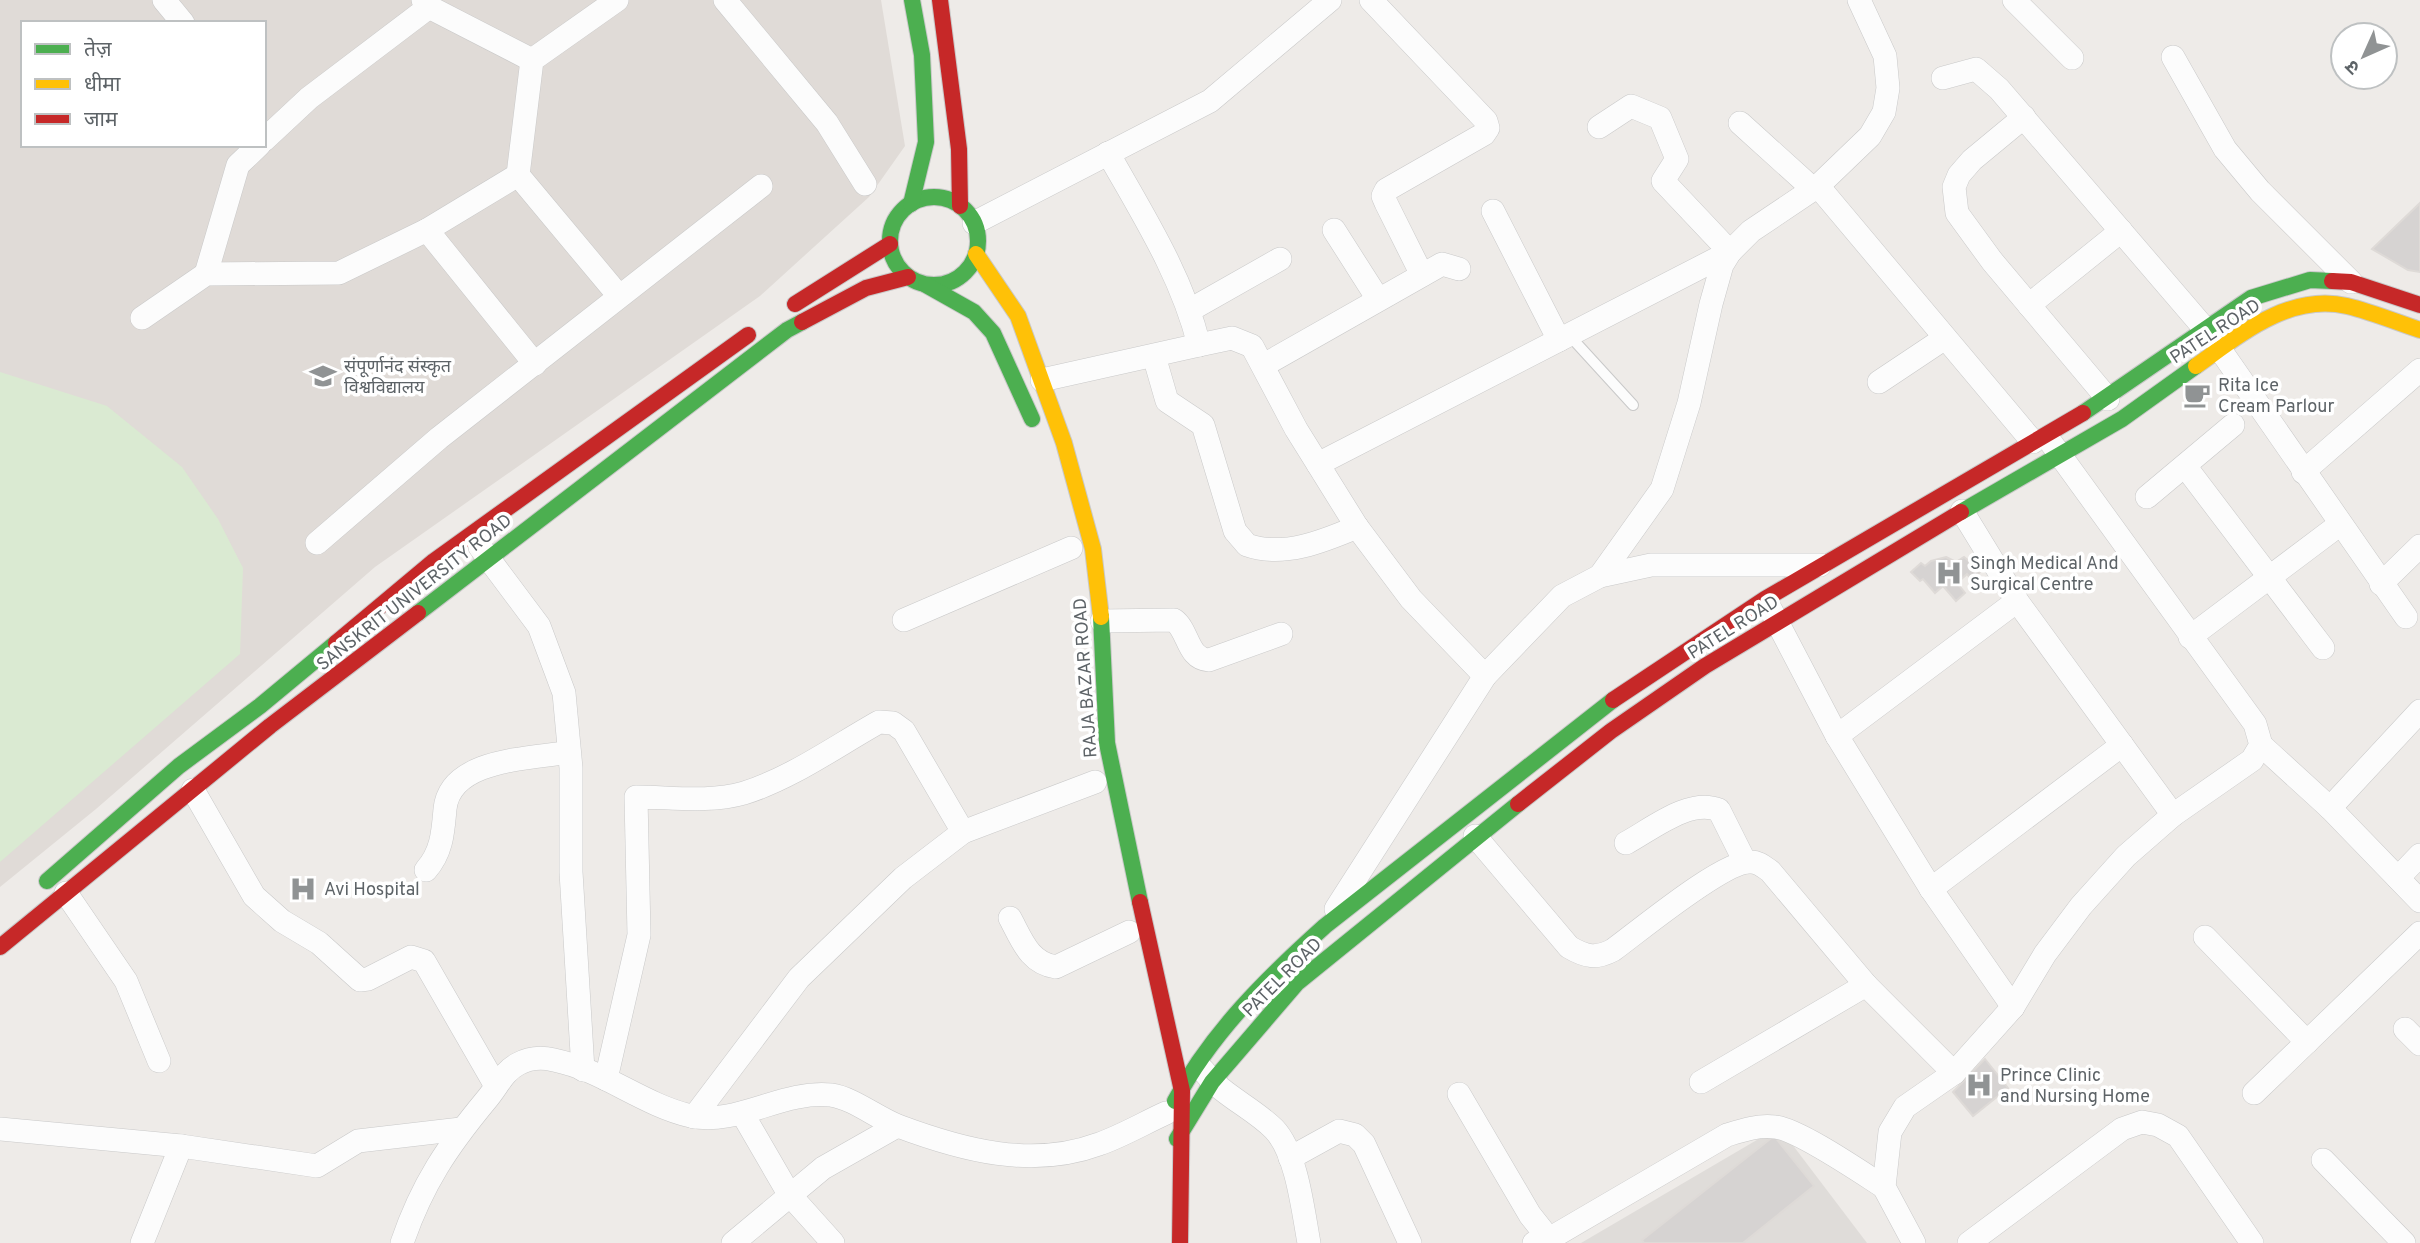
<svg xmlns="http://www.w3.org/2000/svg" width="2420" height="1243" viewBox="0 0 2420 1243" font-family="Overpass,'Noto Sans Devanagari',sans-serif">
<rect width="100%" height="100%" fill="#eeebe8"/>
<!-- industrial -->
<path fill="#dfdcd9" d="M1779 1127 1867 1243H1581Z"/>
<!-- education -->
<path fill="#e0dbd7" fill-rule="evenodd" d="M0 0H881L905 146 869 197 760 296 375 567 96 809 0 887ZM23 23H264V145H23Z"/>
<!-- green -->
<path fill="#daead2" d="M0 372 107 406 182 467 218 519 243 568 240 654 0 862Z"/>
<!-- building -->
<g fill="#d6d3d2" stroke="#dedad7" stroke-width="2">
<path d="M2420 203V272L2408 270 2372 249Z"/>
<path d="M1946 557 1956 562 1964 557 1981 571 1972 580 1967 574 1957 583 1965 593 1956 601 1943 586 1935 593 1923 579 1920 581 1911 572 1921 563 1925 566 1931 561Z"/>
<path d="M1985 1059 2008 1088 1973 1116 1953 1092Z"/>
<path d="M1774 1136 1814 1186 1743 1243H1644L1642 1240Z"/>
</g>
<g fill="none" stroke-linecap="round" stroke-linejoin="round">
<!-- lane casing -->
<g stroke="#c9c9c9" stroke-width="12">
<path id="lane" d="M1569 335 1633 405"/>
</g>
<!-- street casing -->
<g stroke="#c9c9c9" stroke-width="24">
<g id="street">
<path d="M164 0 183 23"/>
<path d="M423 0 429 7 532 60"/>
<path d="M617 0 532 60 518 175 619 296"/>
<path d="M725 0 827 123 865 184"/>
<path d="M1371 0 1486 121 1488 128 1484 134 1386 190 1383 196 1386 203 1422 275"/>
<path d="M2014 0 2072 58"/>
<path d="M2173 57 2225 149 2260 191 2351 282"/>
<path d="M1943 78 1976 69 1999 89 2205 329"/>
<path d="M2024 117 1972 160 1959 175 1954 187 1957 213 1992 261 2108 399"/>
<path d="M1740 123 1813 189"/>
<path d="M264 140 309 98 429 7"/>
<path d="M1108 153C1143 215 1182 276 1199 345L1232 338 1252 346 1296 429 1357 527 1411 599 1485 676"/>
<path d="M1818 186 2033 442"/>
<path d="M1493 211 1559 340"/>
<path d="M974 223 1210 101 1330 0"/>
<path d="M427 230 535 364"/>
<path d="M1334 230 1378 299"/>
<path d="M206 274 238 165 259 145"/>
<path d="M2029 305 2121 231"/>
<path d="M1190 310 1280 259"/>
<path d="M142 318 206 274 339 273 427 230 518 175"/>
<path d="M2219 348 2406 617"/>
<path d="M1154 356 1167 401 1203 425 1235 531 1247 545C1283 558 1324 541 1357 527"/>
<path d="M1264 365 1442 264 1459 269"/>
<path d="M1042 380 1199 345"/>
<path d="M1879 382 1945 338"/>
<path d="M1318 464 1730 252 1663 181 1677 159 1660 118 1631 106 1599 127"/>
<path d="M2185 466 2323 648"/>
<path d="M2303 472 2420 370"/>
<path d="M2147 497 2233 425"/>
<path d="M1962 511 2017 601 2173 815"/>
<path d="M317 543 439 438 761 186"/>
<path d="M480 547 539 626 564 693 571 768V872L583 1070"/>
<path d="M1600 576 1662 489 1689 403 1711 304 1722 265 1730 252 1751 231 1818 186 1870 136 1884 112 1888 88 1885 56 1859 0"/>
<path d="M2381 584 2420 546"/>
<path d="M1771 610 1837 736 1931 889 2013 1007"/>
<path d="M904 620 1071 548"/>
<path d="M1102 621 1174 620C1189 631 1187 659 1209 660L1281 634"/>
<path d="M2190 637 2339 525"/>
<path d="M1837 736 2017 601"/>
<path d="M2261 745 2330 808 2420 901"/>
<path d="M193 790 254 896 282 921 319 943 360 980 368 979 411 957 424 961 496 1086"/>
<path d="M2330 808 2420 711"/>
<path d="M1475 836 1569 947C1586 957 1596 959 1613 950 1638 932 1724 860 1751 862 1759 862 1764 867 1770 871L1866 985 1954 1073"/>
<path d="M1626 843C1652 829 1689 798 1719 810L1745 862"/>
<path d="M426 870C442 852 443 832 445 809 450 758 531 759 569 752"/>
<path d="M2398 878 2420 855"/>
<path d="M1931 889 2122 745"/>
<path d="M66 893 126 981 159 1061"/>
<path d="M1336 909 1485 676 1562 596 1600 576 1651 565H1820"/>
<path d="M1010 918C1022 940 1029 963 1056 967L1129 932"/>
<path d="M2205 937 2307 1042"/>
<path d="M2405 1029 2420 1044"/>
<path d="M1203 1070C1221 1095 1252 1107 1274 1129 1297 1153 1303 1211 1309 1243"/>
<path d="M606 1079 639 935 636 797C670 797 710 803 744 793 792 778 836 746 879 722L893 723 904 731 963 832"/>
<path d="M1701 1082 1866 985"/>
<path d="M2254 1093 2420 933"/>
<path d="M1459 1094 1530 1215 1549 1239 1534 1243"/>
<path d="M742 1113 789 1194 833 1243"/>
<path d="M694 1117 799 978 903 878 963 832 1095 782"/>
<path d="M0 1129 181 1146 317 1166 358 1141 461 1129"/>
<path d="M1290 1158 1339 1131 1355 1135 1364 1144 1410 1243"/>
<path d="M2323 1160 2404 1243"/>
<path d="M1549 1239 1727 1135C1743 1130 1758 1125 1775 1127 1798 1129 1862 1173 1884 1187"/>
<path d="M142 1243 181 1146"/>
<path d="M402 1243C422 1184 448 1146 487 1099 498 1086 503 1072 518 1064 529 1058 542 1057 554 1060 603 1070 643 1105 691 1116 737 1126 782 1090 831 1095 853 1098 877 1118 898 1126 962 1150 1032 1169 1099 1144 1122 1136 1144 1123 1166 1113"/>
<path d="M733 1243 823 1168 897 1126"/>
<path d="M1914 1243 1884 1187 1890 1132 1905 1107 1954 1073 2013 1007 2045 954 2081 906 2126 856 2173 815 2252 760 2261 745 2255 724 2052 444"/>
<path d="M1969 1243 2122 1129 2142 1122 2158 1125 2178 1136 2252 1243"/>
</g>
</g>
<!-- fast casing -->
<g stroke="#c9c9c9" stroke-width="18">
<g id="fast">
<circle cx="934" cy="241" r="44"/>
<path d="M911 204 926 142 922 55 912 0"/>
<path d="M926 285 974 312 993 333 1032 419"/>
<path d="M2083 413 2251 298 2310 280 2332 281"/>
<path d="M1961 512 2122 419 2196 366"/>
<path d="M418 613 787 330 802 322"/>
<path d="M1101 617 1107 743 1140 902"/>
<path d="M47 881 179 766 260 706 336 643"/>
<path d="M1175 1101C1211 1033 1268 977 1325 926L1613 700"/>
<path d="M1177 1139 1212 1082 1297 983 1518 804"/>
</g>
</g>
<!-- slow casing -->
<g stroke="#c9c9c9" stroke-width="18">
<g id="slow">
<path d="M976 254 1018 316 1064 443 1093 549 1101 617"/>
<path d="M2196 366C2241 334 2289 293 2347 306 2372 312 2396 322 2420 330"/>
</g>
</g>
<!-- jam casing -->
<g stroke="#c9c9c9" stroke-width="18">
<g id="jam">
<path d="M940 0 959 149 960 206"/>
<path d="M2332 281 2351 282 2420 305"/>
<path d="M795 304 890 244"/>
<path d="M802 322 866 288 908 277"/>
<path d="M336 643 434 561 748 335"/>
<path d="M1613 700 1765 599 2083 413"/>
<path d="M1518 804 1611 731 1705 666 1961 512"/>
<path d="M1140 902 1182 1091 1180 1243"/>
<path d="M0 947 270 726 418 613"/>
</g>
</g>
<!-- lane -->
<use href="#lane" stroke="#fcfcfc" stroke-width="10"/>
<!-- street -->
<use href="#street" stroke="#fcfcfc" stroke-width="23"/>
<!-- fast -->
<use href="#fast" stroke="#4caf50" stroke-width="16"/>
<!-- slow -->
<use href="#slow" stroke="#ffc107" stroke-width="16"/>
<!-- jam -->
<use href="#jam" stroke="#c62828" stroke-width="16"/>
</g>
<!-- icons -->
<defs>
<g id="university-bare" transform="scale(2.1)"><path d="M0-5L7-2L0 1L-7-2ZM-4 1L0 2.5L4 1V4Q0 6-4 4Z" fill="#909394" stroke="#fff" stroke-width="2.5" paint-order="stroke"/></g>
<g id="cafe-bare" transform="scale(2.1)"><path d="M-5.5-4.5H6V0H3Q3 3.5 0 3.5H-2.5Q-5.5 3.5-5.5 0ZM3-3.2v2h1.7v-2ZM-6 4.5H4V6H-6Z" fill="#909394" stroke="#fff" stroke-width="2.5" paint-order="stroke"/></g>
<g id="hospital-bare" transform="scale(2.1)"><path d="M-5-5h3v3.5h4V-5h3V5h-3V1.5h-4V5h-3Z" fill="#909394" stroke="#fff" stroke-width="2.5" paint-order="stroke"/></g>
</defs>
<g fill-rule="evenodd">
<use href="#university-bare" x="323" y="376"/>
<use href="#cafe-bare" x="2197" y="395"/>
<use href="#hospital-bare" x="1949" y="573"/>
<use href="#hospital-bare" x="303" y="889"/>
<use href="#hospital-bare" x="1979" y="1085"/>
</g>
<g text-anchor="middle" stroke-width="7" stroke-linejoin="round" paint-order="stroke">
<!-- street labels -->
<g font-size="18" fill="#5d6367" stroke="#fff">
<text transform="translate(2215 331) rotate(-33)" y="6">PATEL ROAD</text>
<text transform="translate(414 592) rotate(-38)" y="6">SANSKRIT UNIVERSITY ROAD</text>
<text transform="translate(1733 627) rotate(-32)" y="6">PATEL ROAD</text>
<text transform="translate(1085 678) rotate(-94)" y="6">RAJA BAZAR ROAD</text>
<text transform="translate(1282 977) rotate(-45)" y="6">PATEL ROAD</text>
</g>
<!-- poi labels -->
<g font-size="18" fill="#5d6367" stroke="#fff" text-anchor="start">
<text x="344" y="372">संपूर्णानंद संस्कृत<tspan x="344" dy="21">विश्वविद्यालय</tspan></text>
<text x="2218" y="391">Rita Ice<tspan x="2218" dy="21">Cream Parlour</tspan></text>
<text x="1970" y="569">Singh Medical And<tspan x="1970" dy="21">Surgical Centre</tspan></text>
<text x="324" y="895">Avi Hospital</text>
<text x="2000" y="1081">Prince Clinic<tspan x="2000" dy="21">and Nursing Home</tspan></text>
</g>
</g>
<!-- legend -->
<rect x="21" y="21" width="245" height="126" fill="#ffffff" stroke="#bec1c2" stroke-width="2"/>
<rect x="35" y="44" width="35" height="10" fill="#4caf50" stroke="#bec1c2" stroke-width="2"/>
<text x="84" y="56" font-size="21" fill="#5d6367">तेज़</text>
<rect x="35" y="79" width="35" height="10" fill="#ffc107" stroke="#bec1c2" stroke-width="2"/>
<text x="84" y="91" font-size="21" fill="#5d6367">धीमा</text>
<rect x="35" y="114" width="35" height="10" fill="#c62828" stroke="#bec1c2" stroke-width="2"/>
<text x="84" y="126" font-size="21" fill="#5d6367">जाम</text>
<!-- north arrow -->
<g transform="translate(2364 56) rotate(225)"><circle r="33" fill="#ffffff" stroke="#bec1c2" stroke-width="2"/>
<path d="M0-5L12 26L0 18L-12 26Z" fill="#909394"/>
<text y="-10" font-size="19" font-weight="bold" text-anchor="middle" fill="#5d6367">उ</text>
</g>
</svg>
